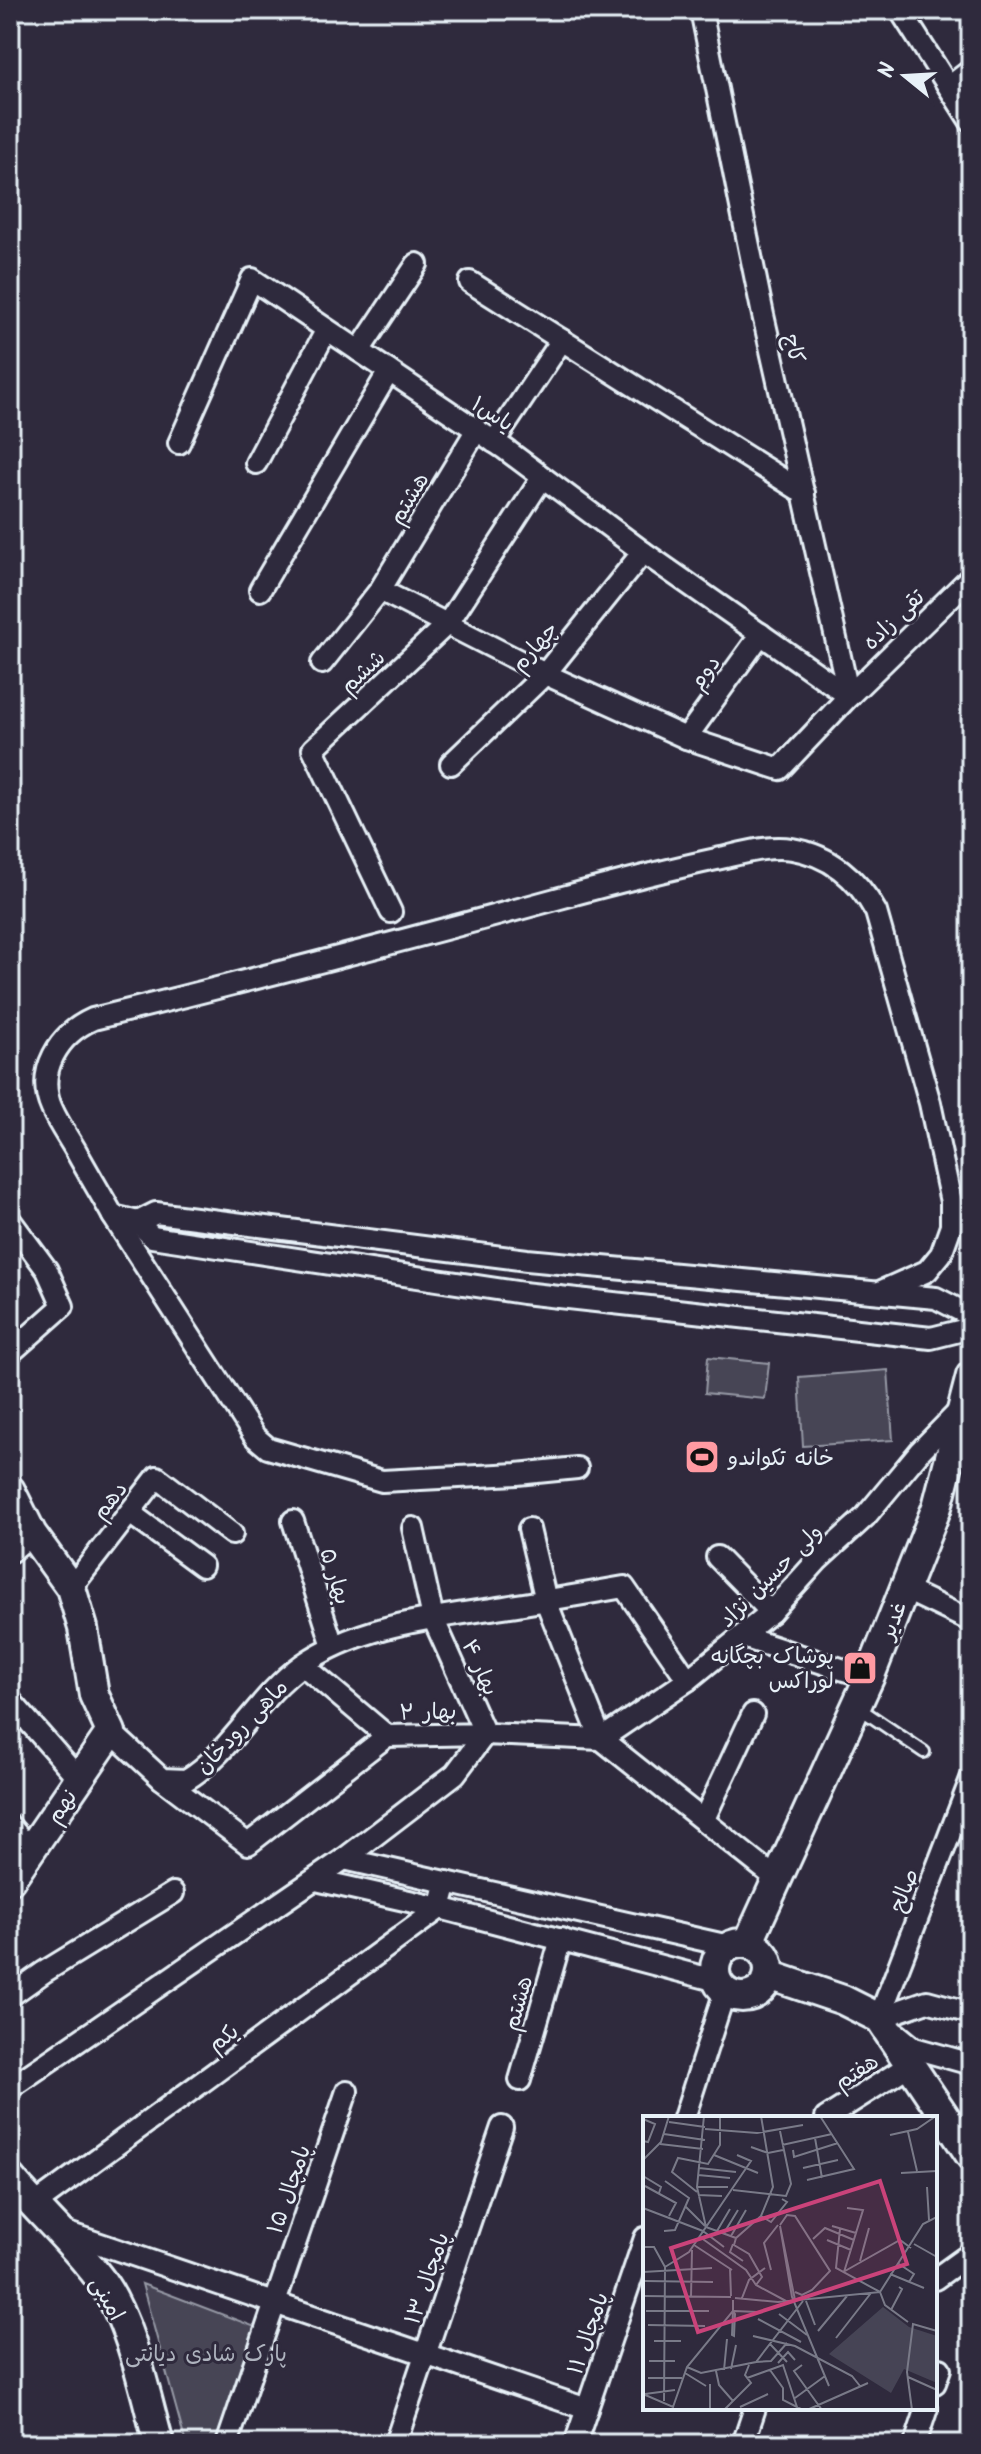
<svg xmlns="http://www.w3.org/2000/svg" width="981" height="2454" viewBox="0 0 981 2454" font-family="Kalam,'Playpen Sans Arabic',sans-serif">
<rect width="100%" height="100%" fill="#2f2a3d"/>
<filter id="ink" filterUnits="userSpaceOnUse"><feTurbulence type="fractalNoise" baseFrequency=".0125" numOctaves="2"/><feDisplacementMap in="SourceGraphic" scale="16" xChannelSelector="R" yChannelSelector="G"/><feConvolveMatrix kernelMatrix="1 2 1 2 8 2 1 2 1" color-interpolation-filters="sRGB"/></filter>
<g filter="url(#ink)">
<!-- green -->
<g fill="#464455" stroke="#979aa6" stroke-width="2">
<path d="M708 1357 769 1363 765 1399 705 1393Z"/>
<path d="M888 1370 893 1440 803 1446 799 1377Z"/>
<path d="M142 2284 258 2328 219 2444H186Z"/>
</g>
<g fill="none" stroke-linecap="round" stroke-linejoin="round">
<!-- service casing -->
<g stroke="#e8f1f8" stroke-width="16">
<path id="service" d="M859 1708 924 1752"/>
</g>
<!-- minor casing -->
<g stroke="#e8f1f8" stroke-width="26">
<g id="minor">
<path d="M701 10 763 315 849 696"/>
<path d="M900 10 971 122"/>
<path d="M949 87 971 70"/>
<path d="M470 282 804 493"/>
<path d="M359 351 417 264"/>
<path d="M494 442 562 340"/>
<path d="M179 443 252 279 505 449 643 552 849 696"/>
<path d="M256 463 326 331"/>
<path d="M260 590 389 371"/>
<path d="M380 590 545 674 686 738 780 769 849 696 971 577"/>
<path d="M322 663 380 590 476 431"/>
<path d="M686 738 761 634"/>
<path d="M451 764 545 674 643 552"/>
<path d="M391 912 313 749 448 623 542 478"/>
<path d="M113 1216 255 1437 268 1448 382 1481 517 1474 577 1468"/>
<path d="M10 1220 47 1270 63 1306 10 1353"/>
<path d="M138 1222 113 1216C101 1194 88 1173 76 1151 68 1137 58 1123 52 1109 35 1071 59 1034 93 1019 248 981 402 941 556 899 611 884 665 870 721 858 743 853 769 845 792 849 830 855 858 879 876 912L930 1103 951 1202V1226L941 1254 927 1271 882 1291"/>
<path d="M971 1316 936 1298 527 1260 156 1213 138 1222 152 1237 523 1293 931 1338 971 1328"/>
<path d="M130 1513 202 1566"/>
<path d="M293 1521 333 1646"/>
<path d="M529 1529 546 1601 601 1739 778 1880"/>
<path d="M10 1552 32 1534"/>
<path d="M717 1557 771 1612"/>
<path d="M71 1588 157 1477 232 1534"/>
<path d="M904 1589 971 1621"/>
<path d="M743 1637 869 1678"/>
<path d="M303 1665 387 1736 485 1734 433 1618 413 1528"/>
<path d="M10 1700 79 1779"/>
<path d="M111 1732 162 1779 186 1780C232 1752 257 1697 302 1665 360 1624 436 1618 504 1607 544 1601 584 1594 624 1587L688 1680"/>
<path d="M162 1779 248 1844 387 1736"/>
<path d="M704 1819 753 1714"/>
<path d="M10 1826 31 1850"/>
<path d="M344 1859 729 1946"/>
<path d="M316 1880 440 1908 718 1981"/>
<path d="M10 1996 44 1972 173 1893"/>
<path d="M879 2018 971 1779"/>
<path d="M879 2018 927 2001 971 2013"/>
<path d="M897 2034 914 2048 971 2064"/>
<path d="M520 2080 561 1939"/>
<path d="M10 2088 344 1859 455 1774 485 1734 601 1739 688 1680 771 1612 817 1561 865 1517 920 1451 962 1408"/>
<path d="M684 2118 725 1991"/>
<path d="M826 2118 911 2064"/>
<path d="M34 2205 440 1908 447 1882"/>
<path d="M62 2231 587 2409"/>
<path d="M935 2279 971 2253"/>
<path d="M935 2383 940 2369"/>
<path d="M227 2444 347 2091"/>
<path d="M395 2444 502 2127"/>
<path d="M575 2444 645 2238"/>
<path d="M743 2444 755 2408"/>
<path d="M915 2444 927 2408"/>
</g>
</g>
<!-- secondary casing -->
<g stroke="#e8f1f8" stroke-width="34">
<g id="secondary">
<path d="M10 1490 32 1534 71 1588 83 1628 94 1695 111 1732 10 1880"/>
<path d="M748 1943 869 1678 937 1507 971 1376"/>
<circle cx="742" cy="1970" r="27"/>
<path d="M769 1975 843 2000 879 2018 971 2156"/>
<path d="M10 2178C40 2214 75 2244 103 2283 132 2325 145 2394 159 2444"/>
</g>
</g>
<!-- service -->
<use href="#service" stroke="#2f2a3d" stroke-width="10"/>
<!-- minor -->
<use href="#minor" stroke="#2f2a3d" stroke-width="20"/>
<!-- secondary -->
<use href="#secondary" stroke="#2f2a3d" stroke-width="28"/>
</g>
</g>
<!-- icons -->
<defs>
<g id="stadium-square" transform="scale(1.8)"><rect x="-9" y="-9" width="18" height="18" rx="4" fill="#ff9aa2" stroke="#2f2a3d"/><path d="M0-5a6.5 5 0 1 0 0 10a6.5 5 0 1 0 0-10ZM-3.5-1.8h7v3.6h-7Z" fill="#111"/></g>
<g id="shop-square" transform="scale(1.8)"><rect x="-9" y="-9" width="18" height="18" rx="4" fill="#ff9aa2" stroke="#2f2a3d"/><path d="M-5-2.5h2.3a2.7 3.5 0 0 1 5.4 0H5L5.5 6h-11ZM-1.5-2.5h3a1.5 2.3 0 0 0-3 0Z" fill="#111"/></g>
</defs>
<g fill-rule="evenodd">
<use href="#stadium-square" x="702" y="1457"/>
<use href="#shop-square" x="860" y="1668"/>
</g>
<g text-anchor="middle" stroke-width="6" stroke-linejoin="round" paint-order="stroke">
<!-- street labels -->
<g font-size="22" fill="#e8f1f8" stroke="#2f2a3d">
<text transform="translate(795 348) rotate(77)" y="8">کاج</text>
<text transform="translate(493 413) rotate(33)" y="8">یاس۱</text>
<text transform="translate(408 498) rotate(-59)" y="8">هشتم</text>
<text transform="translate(893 619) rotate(-44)" y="8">تقی زاده</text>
<text transform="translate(534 646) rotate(-49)" y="8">چهارم</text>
<text transform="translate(362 671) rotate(-43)" y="8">ششم</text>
<text transform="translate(704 672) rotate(-54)" y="8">دوم</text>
<text transform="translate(109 1500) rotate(-52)" y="8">دهم</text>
<text transform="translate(770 1575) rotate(-45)" y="8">ولی حسین نژاد</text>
<text transform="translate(336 1576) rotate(73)" y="8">بهار ۵</text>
<text transform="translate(892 1620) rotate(-69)" y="8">غدیر</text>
<text transform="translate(481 1667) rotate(66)" y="8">بهار ۴</text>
<text transform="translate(428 1711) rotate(-1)" y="8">بهار ۲</text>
<text transform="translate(241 1726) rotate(-46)" y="8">ماهی رودخان</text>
<text transform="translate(61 1806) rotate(-56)" y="8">نهم</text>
<text transform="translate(903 1890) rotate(-69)" y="8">صالح</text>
<text transform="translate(517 2003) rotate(-74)" y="8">هشتم</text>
<text transform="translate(223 2037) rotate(-36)" y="8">یکم</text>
<text transform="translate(856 2071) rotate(-33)" y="8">هفتم</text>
<text transform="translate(288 2189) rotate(-71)" y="8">پامچال ۱۵</text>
<text transform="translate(426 2278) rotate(-71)" y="8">پامچال ۱۳</text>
<text transform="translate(108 2298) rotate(61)" y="8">امینی</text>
<text transform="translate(587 2333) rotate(-71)" y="8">پامچال ۱۱</text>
</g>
<!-- poi labels -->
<g font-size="22" fill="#e8f1f8" stroke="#2f2a3d" text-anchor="start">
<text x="728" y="1465">خانه تکواندو</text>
<text x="834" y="1663" text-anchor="end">پوشاک بچگانه<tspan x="834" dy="25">لوراکس</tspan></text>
</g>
<!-- park labels -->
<g font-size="22" fill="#afb4bf" stroke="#2f2a3d">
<text x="206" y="2361">پارک شادی دیانتی</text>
</g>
</g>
<!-- overview -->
<g transform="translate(643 2116)">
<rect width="294" height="294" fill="#2f2a3d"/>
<path d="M240 191 266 211 294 220V267L261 253 248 277 186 238Z" fill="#464455"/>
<path fill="none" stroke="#797a88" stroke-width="2" d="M61 0 54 71 63 111M0 3 12 8 5 26 0 25M26 6 62 11M62 13 114 17 160 9M265 16 274 55M21 18 62 24M247 19 274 13 293 0M172 22 179 62M17 28 60 33M139 29 189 18M108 31 125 37 140 34M150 34 151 41 195 27M71 39 115 57M0 44 18 26 26 0M56 52 93 56M160 52 195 44M258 57 294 55M55 59 87 62M0 60 18 71 16 77M164 64 211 53 177 0M2 70 33 87 26 100M54 71H85M284 71 286 104M90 74 143 80 148 68 137 15M54 76 29 56 35 42 65 48 77 29V0M55 79 79 80M42 90 62 110M0 92 60 115M118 100 128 106 144 86 139 83M137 109 144 99 152 100 187 155 169 174 159 179 152 176M189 110 213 117M63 111 108 45 94 39M197 113 193 152 237 176 280 108 294 101V72M21 115 32 114 46 82 22 65M60 115 81 131M74 115 87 93M81 117 95 94M88 120 103 94M57 121 103 154 113 169 143 185M93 122 91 129 106 138 119 161 113 169M170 123 182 112 211 124M184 124 208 134M90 128 87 136 100 145M271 128 294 141M51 129 89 154M0 131H11L22 151 21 285M217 145 226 112M256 148 271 158 266 166M22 151 46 136 63 111 93 122 118 100 130 71 118 0M87 152 88 180M128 154 121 127 135 109M202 155 257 124 268 132M0 156 69 152M201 156 220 94 204 92M247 158 281 172M2 165 70 166M0 180 88 181M48 181 49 134M92 182 135 186 237 176 242 189 265 206M99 182 106 164 122 152M152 184 137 110 149 181 186 270M163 185 172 209M248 194 259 173 256 171M3 195H66M90 195 92 198 91 220 89 219ZM91 195 115 196M136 198 164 219M115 203 158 226M5 209 62 210M175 215 204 180M110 220 152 230 209 260 217 270M193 222 228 177M11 225H38M127 228 144 246M6 245H32M113 246 128 245 144 227M135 247 145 236 152 244M159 249 151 255 179 294M44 251 58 257 113 246 160 185M88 253 93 229M81 254 84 223M127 254 140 272V284L160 294M73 255 76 269 90 285M42 257 63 270M265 261 294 274M5 262H39M104 262 140 249 155 294M0 278 30 291 44 251 90 195V184M2 278 32 274M152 282 182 260M97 291 125 278M67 294V268M81 294 108 267 102 259 106 249M164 294 225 267M269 294 264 256 270 208 294 215"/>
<path fill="#ca437a" fill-opacity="0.15" stroke="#ca437a" stroke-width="4" d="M237 65 264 148 55 216 28 132Z"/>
<rect width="294" height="294" fill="none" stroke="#e8f1f8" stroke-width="4"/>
</g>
<!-- margin -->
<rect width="981" height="2454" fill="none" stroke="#2f2a3d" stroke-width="40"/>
<rect x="20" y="20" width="941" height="2414" fill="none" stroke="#e8f1f8" stroke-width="3" filter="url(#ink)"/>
<!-- north arrow -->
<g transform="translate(905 76) rotate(288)" stroke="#2f2a3d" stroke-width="6" paint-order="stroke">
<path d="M0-6L14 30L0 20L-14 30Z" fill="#e8f1f8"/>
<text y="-12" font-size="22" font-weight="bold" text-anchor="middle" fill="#e8f1f8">N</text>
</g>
</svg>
